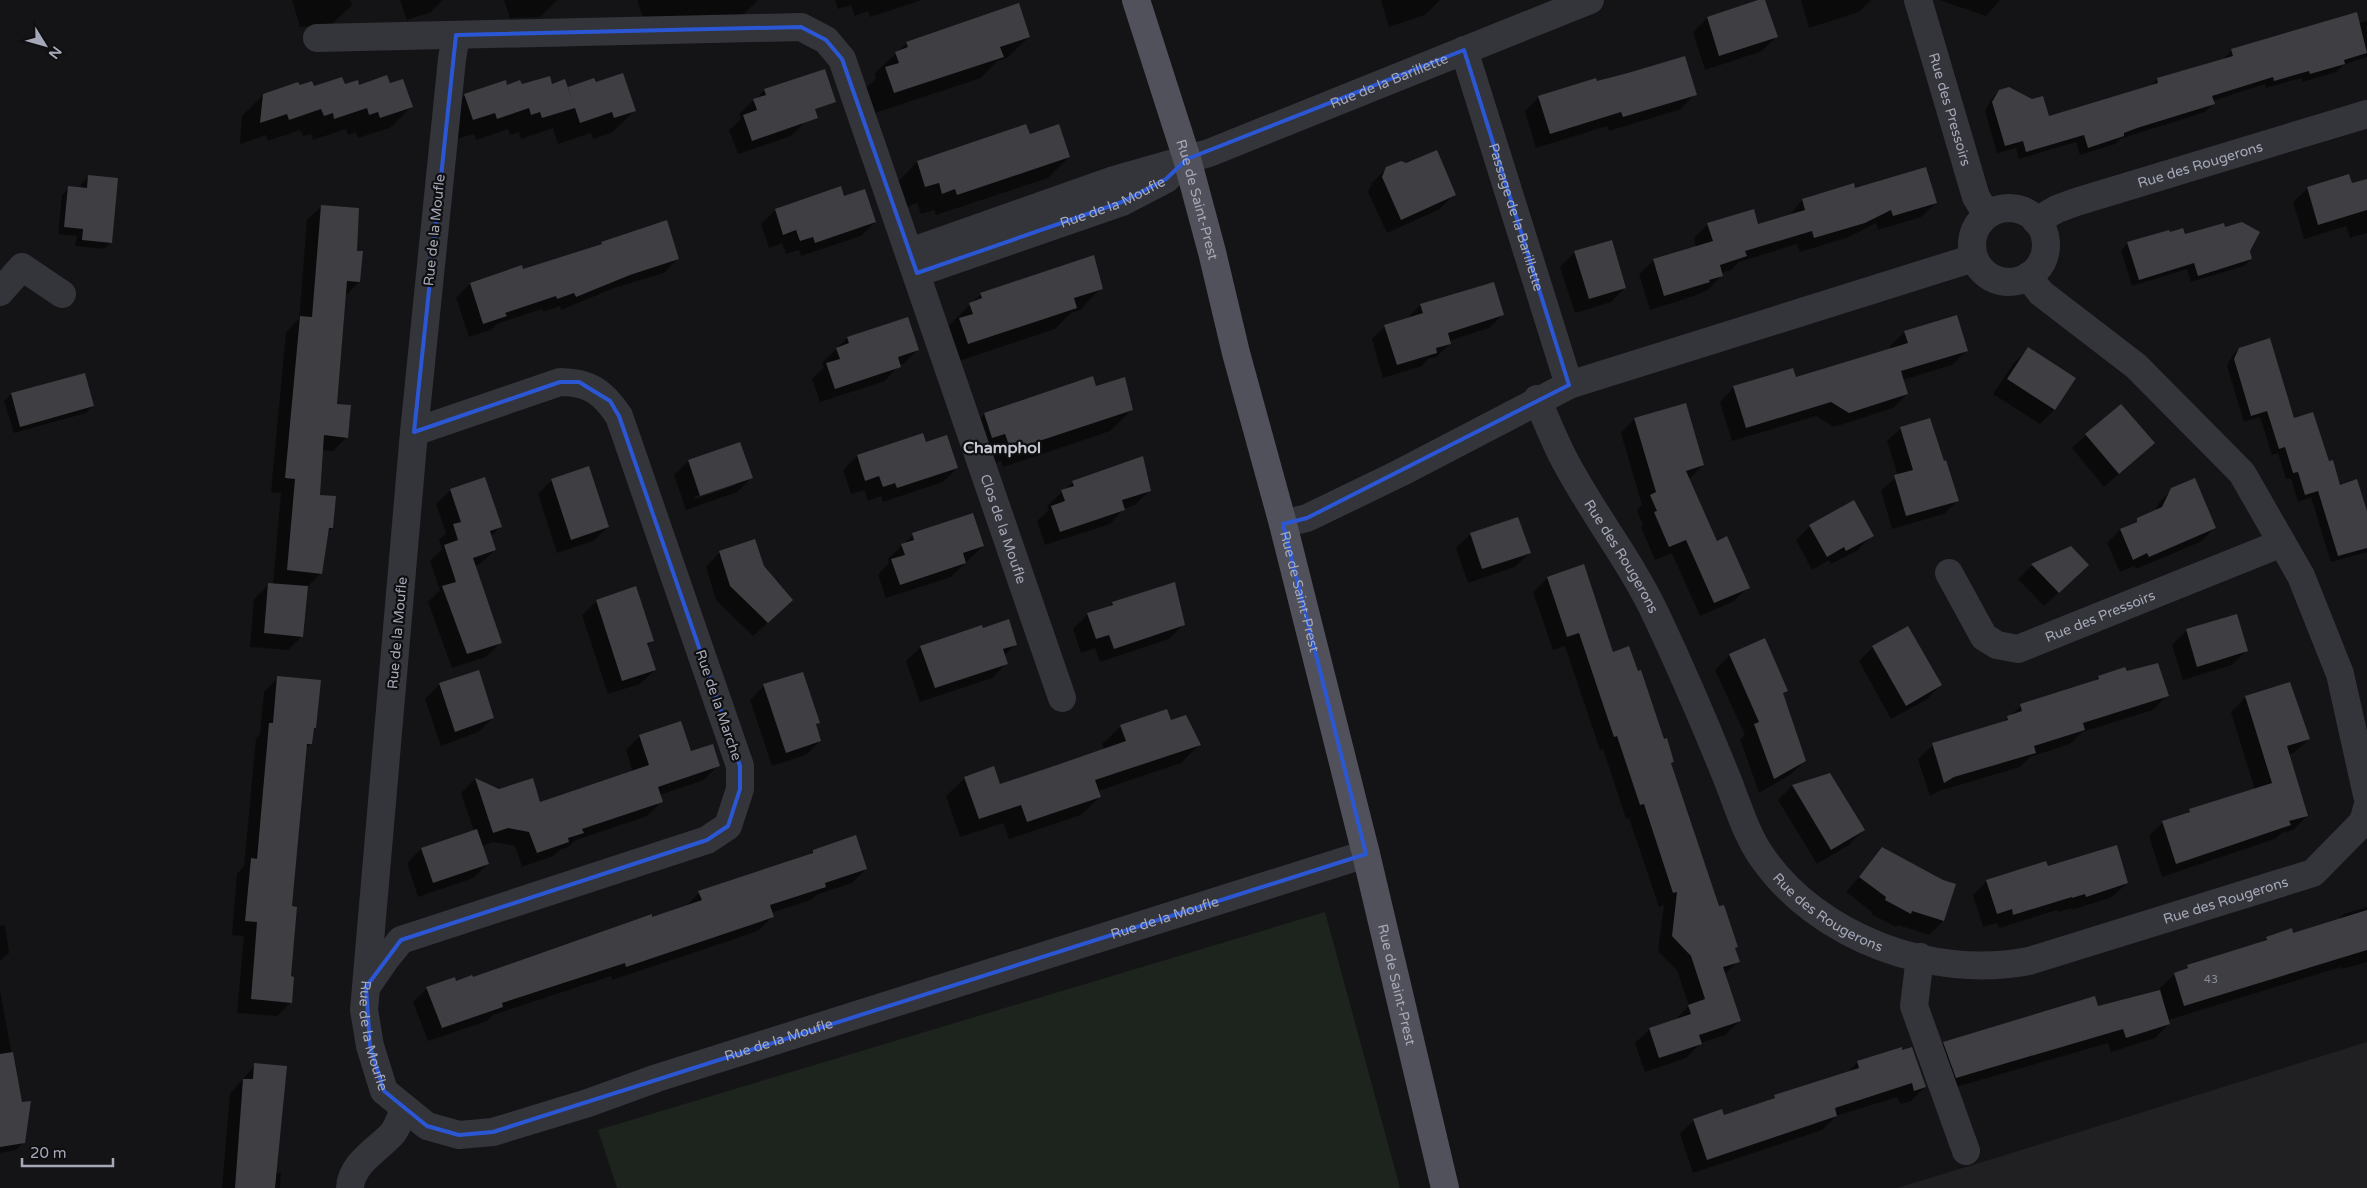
<svg xmlns="http://www.w3.org/2000/svg" width="2367" height="1188" viewBox="0 0 2367 1188" font-family="'Varela Round',sans-serif">
<rect width="100%" height="100%" fill="#141416"/>
<!-- built -->
<path fill="#202023" d="M2367 1042V1188H1897L2002 1156Z"/>
<!-- green -->
<path fill="#1c241d" d="M1325 912 1400 1188H617L598 1130Z"/>
<!-- shadow -->
<g fill="#0007" fill-rule="evenodd">
<path d="M292 0H350L352 5 330 26 300 27Z"/>
<path d="M400 0H443L431 12 407 20Z"/>
<path d="M504 0H557L540 17 510 18Z"/>
<path d="M637 0H758L743 15 643 17Z"/>
<path d="M835 0H922L870 17 868 11 855 16 851 5 838 9Z"/>
<path d="M1381 0H1439V1L1425 15 1389 27Z"/>
<path d="M1764 0 1776 37 1762 51 1705 70 1693 32 1707 18Z"/>
<path d="M1801 0H1871L1859 12 1809 28Z"/>
<path d="M1939 0H2000L1986 16Z"/>
<path d="M2367 21V57L2343 65 2336 72 2303 82 2301 78 2266 88 2265 84 2212 101 2213 104 2205 112 2120 139 2115 144 2080 155 2076 142 2019 159 2016 148 1997 153 1985 111 1991 100 1999 91 2048 117 2151 86 2157 79 2224 59 2232 50Z"/>
<path d="M1029 37 1007 58 997 61 981 78 872 114 864 90 876 79 874 74 907 43Z"/>
<path d="M595 83 634 111 613 132 593 139 591 133 558 144 553 128 521 139 519 132 510 135 508 129 476 140 474 134 452 140 444 117 465 95 506 86 552 85 567 89Z"/>
<path d="M1596 83 1695 94 1681 109 1609 131 1607 126 1536 148 1525 111 1539 97Z"/>
<path d="M389 85 411 107 390 128 358 138 356 132 348 135 346 129 313 140 311 134 303 136 300 130 268 141 266 135 240 144 242 116 263 95 299 87Z"/>
<path d="M765 90 805 122 791 136 738 154 729 130 741 119 739 114Z"/>
<path d="M1026 126 1029 136 1069 157 1048 178 936 215 934 210 921 214 917 203 904 208 896 184 917 162Z"/>
<path d="M1406 164 1455 194 1440 209 1387 233 1368 192 1372 183 1387 168Z"/>
<path d="M88 177 111 242 104 249 75 246 77 236 58 234 62 195 69 188 81 189V184Z"/>
<path d="M2367 184V233L2350 238 2346 226 2304 239 2293 202 2308 188Z"/>
<path d="M843 198 875 222 861 236 801 256 799 250 786 254 782 243 769 248 761 224 775 210Z"/>
<path d="M1802 200 1936 203 1921 217 1878 230 1876 223 1849 237 1800 252 1797 244 1739 262 1731 270 1721 273 1722 275 1708 290 1694 296 1650 310 1639 274 1654 260 1696 247 1694 238 1708 224 1757 225 1789 216Z"/>
<path d="M322 206 356 252 359 282 345 296 335 405 347 437 333 451 322 450 318 496 332 528 327 533 321 573 306 588 302 636 288 650 250 647 254 599 268 585H273L281 493 271 492 286 332 299 319 307 220Z"/>
<path d="M2169 233 2249 250 2251 259 2244 266 2191 282 2187 269 2132 286 2121 250 2128 243Z"/>
<path d="M602 243 678 258 664 273 614 288 561 310 560 306 543 312 542 309 497 324 491 330 469 337 456 298 470 284 522 270 598 246Z"/>
<path d="M1575 252 1625 288 1611 302 1575 313 1560 267Z"/>
<path d="M1493 283 1503 314 1489 328 1449 341 1450 344 1436 357 1428 359 1422 366 1383 378 1372 339 1385 326 1407 319 1420 305Z"/>
<path d="M1101 288 1080 310 1071 313 1055 329 947 365 939 341 950 330 949 325 981 294Z"/>
<path d="M907 319 918 350 903 364 899 365 885 381 820 402 812 379 824 367 822 363 847 338Z"/>
<path d="M1905 332 1966 351 1952 365 1903 380 1907 394 1893 408 1834 427 1816 416 1732 441 1720 402 1734 387 1795 378 1891 349 1890 346Z"/>
<path d="M2029 348 2075 378 2054 410 2040 424 1993 394 2014 363Z"/>
<path d="M2239 349 2328 463 2340 486 2367 516V552L2331 562 2311 497 2298 502 2291 478 2286 479 2278 453 2272 455 2260 417 2244 422 2227 366 2232 356Z"/>
<path d="M84 375 93 406 86 413 14 433 4 401 11 394Z"/>
<path d="M1095 387 1132 410 1110 431 1003 467 1001 461 988 465 963 435 984 414Z"/>
<path d="M1634 419 1703 465 1688 480 1716 542 1748 587 1734 601 1700 616 1672 553 1655 560 1641 527 1643 525 1637 510 1642 505 1621 433Z"/>
<path d="M1901 428 1957 501 1944 514 1892 529 1881 490 1898 476 1887 441Z"/>
<path d="M2086 435 2153 443 2104 487 2072 448Z"/>
<path d="M925 444 957 468 943 482 883 502 881 496 868 501 865 490 851 494 843 470 857 456Z"/>
<path d="M688 461 751 478 737 492 686 510 674 475ZM736 483V485L695 499 694 497Z"/>
<path d="M552 480 608 527 593 541 557 553 538 494Z"/>
<path d="M1073 482 1150 490 1135 505 1124 509 1110 524 1045 545 1037 521 1049 510 1047 506Z"/>
<path d="M2172 489 2215 527 2202 541 2136 569 2134 566 2120 572 2107 543 2120 530 2154 512 2159 503Z"/>
<path d="M451 490 500 527 490 537 495 550 480 564 475 566 501 642 486 657 452 668 428 602 440 590 430 561 442 549 439 540 446 533 436 504Z"/>
<path d="M1810 526 1872 535 1858 550 1831 564 1829 560 1812 570 1796 540Z"/>
<path d="M1471 534 1529 553 1515 567 1468 583 1456 548Z"/>
<path d="M913 535 983 546 951 577 886 598 878 575 889 563 888 559Z"/>
<path d="M720 552 777 614 753 636 716 600 706 567Z"/>
<path d="M2032 565 2073 579 2044 606 2018 579Z"/>
<path d="M1548 578 1613 653 1663 741 1673 762 1670 765 1719 908 1737 947 1734 949 1738 961 1724 975 1740 1021 1725 1035 1701 1043 1686 1058 1645 1072 1635 1043 1650 1029 1674 1021 1689 1006 1677 970 1658 951 1664 905 1659 907 1629 818 1626 819 1603 749 1600 750 1565 646 1553 650 1533 592Z"/>
<path d="M1174 584 1183 625 1169 639 1100 662 1095 648 1081 653 1073 629 1088 614 1107 608 1112 603Z"/>
<path d="M597 601 652 640 647 646 655 670 640 684 608 694 582 615Z"/>
<path d="M982 629 1016 644 1004 656 1006 664 992 678 920 702 906 661 921 647Z"/>
<path d="M2187 630 2246 651 2232 665 2183 680 2172 645Z"/>
<path d="M1873 647 1941 685 1926 700 1891 719 1859 661Z"/>
<path d="M1730 655 1787 690 1782 695 1805 761 1790 775 1759 793 1740 739 1745 735 1715 670Z"/>
<path d="M2125 668 2126 672 2167 695 2153 710 2082 732 2070 744 2030 757 2020 767 1939 791 1930 796 1918 759 1933 745 2001 724 2021 706 2093 682 2098 677Z"/>
<path d="M478 672 493 718 478 732 441 746 425 699 439 685Z"/>
<path d="M278 677 315 728 312 730 311 743 305 749 291 907V1002L277 1016 237 1013 244 936 232 935 237 874 244 866 256 738 260 734 264 692Z"/>
<path d="M2289 684 2309 739 2294 753 2288 755 2307 816 2293 830 2282 833 2275 839 2162 877 2149 836 2163 822 2185 815 2190 810 2255 790 2231 712 2245 698Z"/>
<path d="M764 686 818 722 815 726 820 741 806 755 772 766 750 700Z"/>
<path d="M1170 721 1199 745 1181 763 1098 791 1100 797 1081 815 1009 839 1003 823 960 837 946 796 965 778 999 785 1104 750 1102 744 1121 726Z"/>
<path d="M640 736 718 765 704 780 659 795 661 802 647 816 576 840 568 847 560 850 553 856 522 867 515 846 493 842 482 846 488 864 473 878 418 897 407 863 421 849 474 831 461 793 475 779 499 791 540 803 633 772 626 750Z"/>
<path d="M1829 774 1863 830 1849 845 1817 864 1778 800 1792 786Z"/>
<path d="M1883 849 1943 921 1929 935 1898 925 1896 927 1871 914 1872 912 1846 892Z"/>
<path d="M813 851 866 869 852 883 816 895 811 900 771 913 772 917 758 931 612 980 611 976 493 1015 487 1021 428 1041 413 1002 427 988 472 979 685 907 699 893 809 856Z"/>
<path d="M2047 868 2127 883 2112 897 2072 910 2071 908 2058 912 2057 910 1999 928 1997 923 1983 927 1973 895 1987 881Z"/>
<path d="M2367 907V962L2342 969 2341 967 2168 1020 2169 1024 2155 1038 2111 1052 2108 1043 1942 1091 1930 1057 1944 1043 2161 991 2160 988 2175 974 2183 971 2188 966 2261 944 2266 938 2293 935 2336 921 2344 914Z"/>
<path d="M5 925 9 953 0 961V926Z"/>
<path d="M0 990 21 1104 24 1142 16 1150 0 1153Z"/>
<path d="M1858 1062 1925 1087 1911 1101 1900 1104 1897 1097 1836 1116 1822 1130 1693 1173 1680 1134 1694 1120 1724 1117 1770 1101 1775 1096 1847 1073Z"/>
<path d="M255 1065 275 1172 281 1173 280 1188H222L230 1094Z"/>
</g>
<!-- building -->
<g fill="#3e3e43">
<path d="M1758 0H1765L1778 37 1719 56 1707 17Z"/>
<path d="M1019 3 1030 37 1000 47 1004 57 894 93 885 67 899 63 895 52 908 47 906 42Z"/>
<path d="M2357 12 2367 53 2344 60 2345 64 2310 74 2309 71 2274 81 2273 77 2212 96 2215 104 2137 128 2124 133V136L2088 148 2084 135 2026 152 2023 141 2005 146 1992 102 1999 90 2009 87 2032 99 2043 96 2049 116 2158 83 2157 78 2233 56 2231 49Z"/>
<path d="M1685 56 1697 95 1623 117 1621 112 1550 134 1538 96 1596 78 1597 81 1628 73Z"/>
<path d="M825 69 836 102 815 109 818 118 752 141 743 115 757 110 753 99 766 95 764 89Z"/>
<path d="M623 73 636 111 614 118 612 112 580 123 575 108 542 118 540 112 531 115 529 108 497 119 495 113 473 120 464 94 506 80 507 85 520 80 522 84 550 76 552 84 565 79 574 105 568 87 594 78 596 82Z"/>
<path d="M387 75 390 83 403 79 413 107 380 118 378 112 369 115 367 108 334 119 333 113 324 116 321 109 289 120 287 114 260 123 263 94 298 82 300 85 312 81 314 86 342 77 345 84 358 80 359 85Z"/>
<path d="M1026 124 1030 134 1059 124 1070 157 957 195 955 189 942 194 939 183 925 187 917 161Z"/>
<path d="M1437 150 1456 195 1401 220 1382 177 1386 167 1401 161 1406 163Z"/>
<path d="M1926 167 1937 203 1893 216 1891 210 1865 223 1814 238 1812 231 1745 251 1747 256 1720 265 1723 276 1709 280 1710 282 1664 296 1653 259 1713 241 1707 223 1754 209 1758 224 1805 210 1802 199 1854 183 1855 188Z"/>
<path d="M2349 174 2352 183 2367 179V210L2318 225 2307 187Z"/>
<path d="M88 175 118 178 112 243 82 240 83 229 64 227 68 186 87 188Z"/>
<path d="M841 186 844 196 865 189 876 222 815 243 813 237 800 241 796 230 783 235 775 209Z"/>
<path d="M321 205 359 208 357 251H363L360 282 347 281 337 404 351 405 348 438 324 435 320 495 336 496 333 528H329L322 574 287 570 295 479 285 478 300 316 312 317Z"/>
<path d="M667 220 679 259 630 275 576 297 574 293 557 299 556 296 505 313 507 316 483 324 470 283 522 265 523 269 602 244 601 242Z"/>
<path d="M2242 222 2260 232 2250 251 2252 259 2198 276 2194 263 2139 280 2127 242 2169 230 2170 232 2183 228 2185 234 2224 223 2225 227Z"/>
<path d="M1612 240 1626 288 1589 299 1574 251Z"/>
<path d="M1094 255 1103 289 1074 298 1077 308 968 344 959 318 973 314 969 303 982 298 980 293Z"/>
<path d="M1494 282 1504 315 1448 333 1451 344 1436 348 1437 353 1397 365 1384 325 1423 313 1420 304Z"/>
<path d="M1957 315 1968 351 1901 371 1908 394 1849 413 1831 402 1746 428 1733 386 1793 368 1796 377 1908 343 1904 331Z"/>
<path d="M908 317 919 350 898 357 901 367 835 389 826 363 840 359 836 348 849 343 847 337Z"/>
<path d="M2270 338 2294 418 2313 412 2329 461 2333 460 2340 485 2357 479 2367 511V548L2338 556 2318 491 2305 495 2298 472 2293 473 2285 447 2279 449 2267 411 2251 416 2234 359 2239 348Z"/>
<path d="M2028 347 2076 378 2055 410 2007 379Z"/>
<path d="M85 373 94 406 20 427 11 393Z"/>
<path d="M1093 376 1096 386 1125 377 1133 410 1024 446 1022 440 1009 445 1005 434 992 438 984 413Z"/>
<path d="M1686 403 1704 465 1686 471 1717 541 1727 536 1750 588 1714 603 1686 540 1669 547 1654 512 1657 511 1650 495 1656 492 1634 418Z"/>
<path d="M2121 404 2155 443 2119 474 2085 434Z"/>
<path d="M1930 418 1944 461 1946 460 1959 501 1906 516 1894 475 1913 470 1900 427Z"/>
<path d="M923 433 926 442 947 435 958 468 897 488 895 483 883 487 879 476 865 481 857 455Z"/>
<path d="M740 442 753 478 700 496 688 460Z"/>
<path d="M1143 456 1151 491 1122 500 1125 510 1060 532 1051 506 1065 501 1061 490 1074 486 1072 481Z"/>
<path d="M589 466 609 527 571 540 551 479Z"/>
<path d="M485 477 502 527 490 531 496 550 473 558 502 643 467 654 442 586 456 582 444 545 458 540 453 524 461 522 450 489Z"/>
<path d="M2195 478 2216 528 2149 557 2147 553 2133 560 2120 529 2137 522V518L2162 507 2171 488Z"/>
<path d="M1854 500 1874 536 1846 551 1844 547 1827 557 1809 525Z"/>
<path d="M973 513 984 546 963 553 966 563 900 585 891 559 905 555 901 544 914 540 912 533Z"/>
<path d="M1518 517 1531 553 1482 569 1470 533Z"/>
<path d="M755 539 764 566 793 600 768 623 730 586 719 551Z"/>
<path d="M2071 546 2089 565 2059 593 2031 564Z"/>
<path d="M1584 564 1613 652 1629 646 1638 671 1641 670 1664 739 1667 738 1674 762 1671 763 1719 906 1724 905 1738 947 1735 948 1740 962 1723 967 1741 1021 1699 1035 1702 1044 1659 1058 1649 1028 1691 1014 1688 1005 1705 999 1691 956 1672 936 1677 892 1673 893 1644 804 1640 805 1617 736 1614 737 1579 633 1567 637 1547 577Z"/>
<path d="M1175 582 1185 625 1114 649 1109 635 1096 639 1087 613 1113 605 1112 602Z"/>
<path d="M268 583 308 586 303 637 264 633Z"/>
<path d="M636 586 654 641 647 643 656 670 622 681 596 600Z"/>
<path d="M2237 614 2248 651 2197 667 2186 629Z"/>
<path d="M1009 619 1017 645 1003 649 1008 664 935 688 920 646 982 625 983 628Z"/>
<path d="M1908 626 1942 685 1906 706 1872 646Z"/>
<path d="M1765 638 1788 691 1783 693 1806 761 1774 779 1754 724 1759 722 1729 654Z"/>
<path d="M2158 663 2169 696 2083 723 2085 730 2034 746 2036 753 1954 777 1944 783 1932 743 2008 720 2007 716 2022 711 2020 704 2099 679 2098 676 2125 667 2127 671Z"/>
<path d="M479 670 494 718 455 732 439 683Z"/>
<path d="M803 672 820 723 816 724 821 741 786 753 763 684Z"/>
<path d="M277 676 321 680 316 728H314L312 744H307L292 906 297 907 291 976 294 977 292 1003 251 999 257 922 245 921 251 858 257 859 269 723H273Z"/>
<path d="M2290 682 2310 739 2287 746 2308 816 2289 821 2291 825 2176 864 2162 821 2190 812 2189 809 2272 783 2245 696Z"/>
<path d="M1167 709 1171 720 1186 715 1201 745 1095 780 1101 797 1027 822 1021 805 979 819 964 777 994 766 1000 784 1054 766 1126 741 1120 725Z"/>
<path d="M681 721 691 751 713 744 720 766 658 787 663 802 582 829 584 833 568 838 569 842 537 853 529 832 508 828 493 833 475 778 499 789 533 778 540 802 649 765 639 735Z"/>
<path d="M1830 773 1865 830 1831 850 1792 785Z"/>
<path d="M477 829 489 864 433 883 421 848Z"/>
<path d="M856 835 867 869 825 883 826 887 770 905 774 917 626 967 625 963 502 1003 503 1007 442 1028 426 987 455 977 456 981 472 975 473 977 652 914V917L702 900 698 891 813 853V850Z"/>
<path d="M2117 845 2128 883 2086 897 2085 894 2072 898V897L2013 915 2012 909 1997 914 1986 880 2046 861 2048 866Z"/>
<path d="M1882 847 1943 880 1956 884 1944 921 1912 911 1911 914 1885 900 1886 897 1859 877Z"/>
<path d="M2367 910V950L2184 1006 2174 973 2188 968 2187 965 2267 940 2266 937 2292 928 2293 933Z"/>
<path d="M2160 990 2170 1024 2126 1038 2123 1029 1956 1078 1943 1042 2095 996 2098 1006Z"/>
<path d="M1902 1047V1050L1912 1047 1926 1087 1914 1091 1912 1083 1835 1108 1837 1116 1707 1160 1693 1119 1722 1109 1724 1115 1775 1098 1774 1095 1859 1068 1857 1061Z"/>
<path d="M13 1052 22 1102 31 1101 25 1143 0 1147V1054Z"/>
<path d="M254 1063 287 1066 275 1188H235L243 1079H253Z"/>
</g>
<g fill="none" stroke-linecap="round" stroke-linejoin="round">
<!-- minor -->
<g stroke="#34353b" stroke-width="28">
<path id="s1" d="M1918 0 1976 197 1987 215"/>
<path id="s2" d="M456 35 452 59 414 432 364 1010 370 1046 384 1091 427 1126 459 1135 493 1132 588 1103 657 1078 1366 854"/>
<path id="s3" d="M317 38 801 27 826 40 842 59 1062 698"/>
<path id="s4" d="M1464 50 1569 385"/>
<circle cx="2009" cy="245" r="37"/>
<path id="s5" d="M2036 221 2057 209 2076 202 2367 114"/>
<path id="s6" d="M910 252 1114 180 1209 153 1590 0"/>
<path id="s7" d="M917 273 1122 202 1166 179 1173 172"/>
<path d="M2028 276 2041 293 2136 366 2242 473 2301 576 2340 674 2367 795"/>
<path d="M0 292 22 267 62 294"/>
<path id="s8" d="M1537 399C1546 419 1554 440 1564 459 1592 513 1631 561 1657 617 1681 668 1703 719 1724 771 1736 799 1744 831 1762 857 1818 938 1933 980 2029 961L2313 873 2363 822 2367 808"/>
<path d="M1283 524 1307 518 1400 473 1569 385 1974 258"/>
<path id="s9" d="M1949 573 1984 637 1997 645 2018 649 2282 543"/>
<path d="M1920 957 1914 1006 1966 1151"/>
<path d="M367 986 385 960 401 940 707 840 728 826 740 789V766L619 416C603 392 589 382 560 382L414 432"/>
<path d="M350 1188C351 1164 377 1150 392 1134 398 1127 401 1116 404 1109"/>
</g>
<!-- major -->
<path stroke="#50515a" stroke-width="28" id="s10" d="M1136 0 1187 159 1212 252 1236 353 1283 524 1366 854 1445 1188"/>
</g>
<!-- marked area -->
<path fill="none" stroke="#2b57d5" stroke-width="4" stroke-linejoin="round" d="M801 27 826 40 842 59 917 273 1122 202 1166 179 1187 159 1464 50 1569 385 1307 518 1283 524 1366 854 493 1132 459 1135 427 1126 384 1091 370 1046 366 987 401 940 707 840 728 826 740 789V766L619 416 610 401 579 382H560L414 432 456 35Z"/>
<g text-anchor="middle" stroke-width="4.5" stroke-linejoin="round" paint-order="stroke">
<!-- number labels -->
<g font-size="11" fill="#8b8e9a">
<text x="2211" y="983">43</text>
</g>
<!-- street labels -->
<g font-size="14" fill="#a5a8b7" stroke="#0f0f11">
<text dy="5" stroke="none"><textPath href="#s6" startOffset="509">Rue de la Barillette</textPath></text>
<text dy="5" stroke="none"><textPath href="#s1" startOffset="114">Rue des Pressoirs</textPath></text>
<text dy="5" stroke="none"><textPath href="#s5" startOffset="174">Rue des Rougerons</textPath></text>
<text dy="5" stroke="none"><textPath href="#s10" startOffset="209">Rue de Saint-Prest</textPath></text>
<text dy="5" stroke="none"><textPath href="#s7" startOffset="208">Rue de la Moufle</textPath></text>
<text dy="5" stroke="none"><textPath href="#s4" startOffset="175">Passage de la Barillette</textPath></text>
<text transform="translate(434 230) rotate(-84)" y="5">Rue de la Moufle</text>
<text dy="5" stroke="none"><textPath href="#s3" startOffset="1034">Clos de la Moufle</textPath></text>
<text dy="5" stroke="none"><textPath href="#s8" startOffset="179">Rue des Rougerons</textPath></text>
<text dy="5" stroke="none"><textPath href="#s10" startOffset="614">Rue de Saint-Prest</textPath></text>
<text dy="5" stroke="none"><textPath href="#s9" startOffset="198">Rue des Pressoirs</textPath></text>
<text transform="translate(397 633) rotate(-85)" y="5">Rue de la Moufle</text>
<text transform="translate(719 705) rotate(71)" y="5">Rue de la Marche</text>
<text dy="5" stroke="none"><textPath href="#s8" startOffset="1019">Rue des Rougerons</textPath></text>
<text dy="5" stroke="none"><textPath href="#s8" startOffset="599">Rue des Rougerons</textPath></text>
<text dy="5" stroke="none"><textPath href="#s2" startOffset="1891">Rue de la Moufle</textPath></text>
<text dy="5" stroke="none"><textPath href="#s10" startOffset="1019">Rue de Saint-Prest</textPath></text>
<text dy="5" stroke="none"><textPath href="#s2" startOffset="1006">Rue de la Moufle</textPath></text>
<text dy="5" stroke="none"><textPath href="#s2" startOffset="1486">Rue de la Moufle</textPath></text>
</g>
<!-- quarter labels -->
<g font-size="16" font-weight="bold" fill="#c6c8d2" stroke="#0f0f11">
<text x="1002" y="453">Champhol</text>
</g>
</g>
<!-- north arrow -->
<g transform="translate(45 45) rotate(127)" stroke="#0f0f11" stroke-width="4" paint-order="stroke">
<path d="M0-4L9 19L0 12L-9 19Z" fill="#a5a8b7"/>
<text y="-8" font-size="14" font-weight="bold" text-anchor="middle" fill="#a5a8b7">N</text>
</g>
<!-- scale -->
<path d="M22 1158v8h91v-8" fill="none" stroke="#a5a8b7" stroke-width="2.5"/>
<text x="30" y="1158" font-size="15" fill="#a5a8b7" stroke="#0f0f11" stroke-width="4" paint-order="stroke">20 m</text>
</svg>
